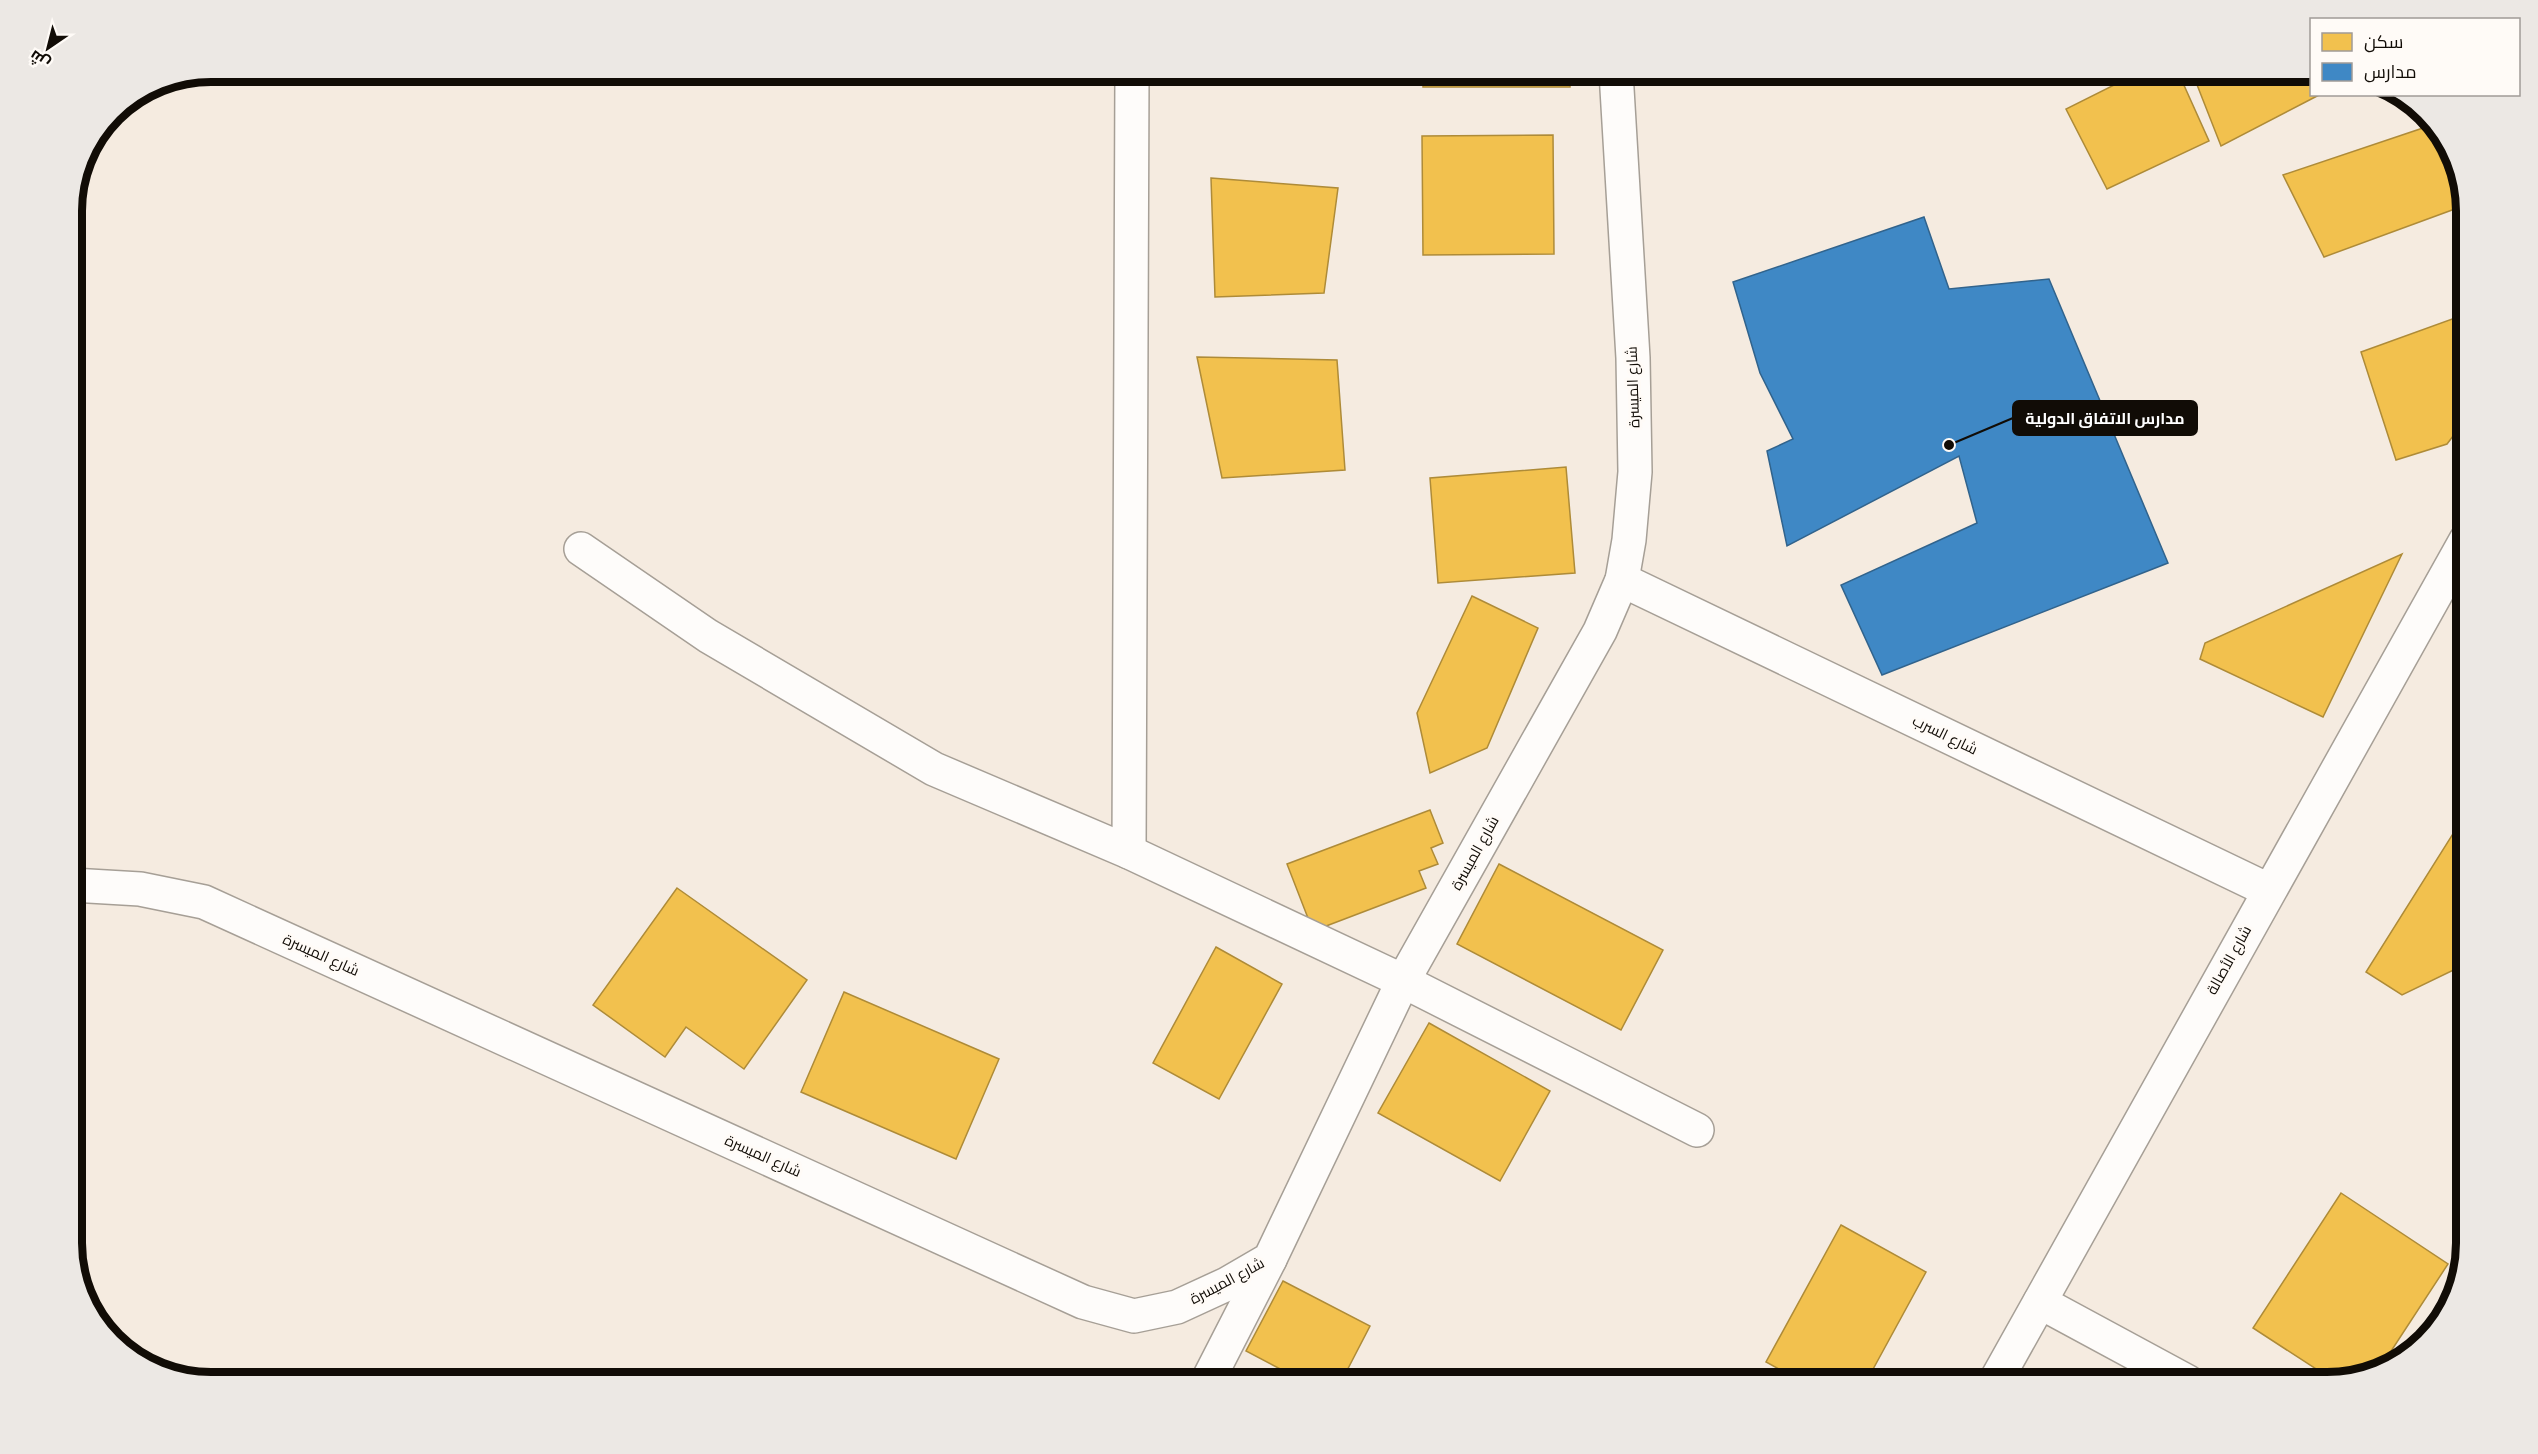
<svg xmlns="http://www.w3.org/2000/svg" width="2538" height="1454" viewBox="0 0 2538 1454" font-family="Poppins,Cairo,sans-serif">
<rect width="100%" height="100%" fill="#f5ebe0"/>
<!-- homes -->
<g fill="#f2c14e" stroke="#ae8b38" stroke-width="1.5">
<rect x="1423" y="72" width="147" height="15"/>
<path d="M2140 72H2178L2209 141 2107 189 2066 109Z"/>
<path d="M2192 72H2312V94H2321L2221 146Z"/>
<path d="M2426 127 2463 206 2324 257 2283 175Z"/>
<path d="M1553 135 1554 254 1423 255 1422 136Z"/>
<path d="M1211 178 1338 188 1324 293 1215 297Z"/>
<path d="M2466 314V419L2447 444 2396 460 2361 352Z"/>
<path d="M1197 357 1337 360 1345 470 1222 478Z"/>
<path d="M1566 467 1575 573 1438 583 1430 478Z"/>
<path d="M2402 554 2323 717 2200 659 2205 643Z"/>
<path d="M1472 596 1538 628 1487 748 1430 773 1417 713Z"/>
<path d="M1430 810 1443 843 1431 848 1438 864 1419 871 1426 888 1313 931 1287 864Z"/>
<path d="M2466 813V964L2402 995 2366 972Z"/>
<path d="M1499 864 1663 950 1621 1030 1457 944Z"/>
<path d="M677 888 807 980 744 1069 686 1027 665 1057 593 1005Z"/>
<path d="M1216 947 1282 984 1219 1099 1153 1063Z"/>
<path d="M844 992 999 1059 956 1159 801 1092Z"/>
<path d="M1429 1023 1550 1091 1500 1181 1378 1113Z"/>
<path d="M2341 1193 2448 1264 2380 1368 2333 1380 2253 1328Z"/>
<path d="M1841 1225 1926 1272 1866 1382H1803L1766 1362Z"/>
<path d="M1283 1281 1370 1326 1341 1382H1305L1246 1351Z"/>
</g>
<!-- schools -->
<path fill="#3f88c5" stroke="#31638c" stroke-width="1.5" d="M1924 217 1949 289 2049 279 2168 563 1882 675 1841 585 1977 523 1959 456 1787 546 1767 451 1793 439 1760 373 1733 282Z"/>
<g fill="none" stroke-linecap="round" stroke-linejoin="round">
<!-- minor casing -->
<g stroke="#a69f96" stroke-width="36">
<g id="minor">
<path d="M581 549 708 636 934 769 1129 852 1403 981 1697 1130"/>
<path d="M1622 580 2268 890"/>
<path d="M1129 852 1132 72"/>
<path d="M72 885 140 889 204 902 1083 1302 1134 1316 1177 1307 1227 1284 1270 1259 1403 981 1600 631 1622 580 1629 540 1635 472 1633 358 1616 72"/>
<path d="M2040 1302 2188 1382"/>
<path d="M1207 1382 1270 1259"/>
<path d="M1995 1382 2466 540"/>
</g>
</g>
<!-- minor -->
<use href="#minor" stroke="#fefcfa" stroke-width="33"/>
</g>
<g text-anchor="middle" stroke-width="6" stroke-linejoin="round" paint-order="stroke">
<!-- street labels -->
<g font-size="15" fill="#110c06" stroke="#fffbf7">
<text transform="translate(1633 387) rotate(-92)" y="5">شارع الميسرة</text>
<text transform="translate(1945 735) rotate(26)" y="5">شارع السرب</text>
<text transform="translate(1475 853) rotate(-61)" y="5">شارع الميسرة</text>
<text transform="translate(321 955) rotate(24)" y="5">شارع الميسرة</text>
<text transform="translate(2229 960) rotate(-61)" y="5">شارع الأصالة</text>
<text transform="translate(763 1156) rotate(24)" y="5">شارع الميسرة</text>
<text transform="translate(1227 1281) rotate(-28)" y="5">شارع الميسرة</text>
</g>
</g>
<!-- crop -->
<path d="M0 0H2538V1454H0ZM211 82H2327A129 129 0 0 1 2456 211V1243A129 129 0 0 1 2327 1372H211A129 129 0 0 1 82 1243V211A129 129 0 0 1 211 82Z" fill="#ece8e4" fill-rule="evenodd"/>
<path fill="none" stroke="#110c06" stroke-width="8" d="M211 82H2327A129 129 0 0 1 2456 211V1243A129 129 0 0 1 2327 1372H211A129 129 0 0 1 82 1243V211A129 129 0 0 1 211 82Z"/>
<!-- callouts -->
<path fill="none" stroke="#110c06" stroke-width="2" d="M1949 445L2013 418"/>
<circle fill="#110c06" stroke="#fffbf7" stroke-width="2" cx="1949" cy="445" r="6"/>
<rect fill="#110c06" stroke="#110c06" stroke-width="2" x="2013" y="401" width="184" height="34" rx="6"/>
<g font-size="16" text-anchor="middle" font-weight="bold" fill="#fff">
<text x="2105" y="424">مدارس الاتفاق الدولية</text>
</g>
<!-- legend -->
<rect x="2310" y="18" width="210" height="78" fill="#fffbf7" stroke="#a09b97" stroke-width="1.5"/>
<rect x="2322" y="33" width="30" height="18" fill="#f2c14e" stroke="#a09b97" stroke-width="1.5"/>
<text x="2364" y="48" font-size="18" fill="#110c06">سكن</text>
<rect x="2322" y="63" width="30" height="18" fill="#3f88c5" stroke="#a09b97" stroke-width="1.5"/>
<text x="2364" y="78" font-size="18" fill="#110c06">مدارس</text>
<!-- north arrow -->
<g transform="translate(48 48) rotate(215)" stroke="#fffbf7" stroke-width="4.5" paint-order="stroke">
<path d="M0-4.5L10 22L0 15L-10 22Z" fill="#110c06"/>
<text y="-9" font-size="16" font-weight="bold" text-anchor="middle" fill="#110c06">ش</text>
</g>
</svg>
